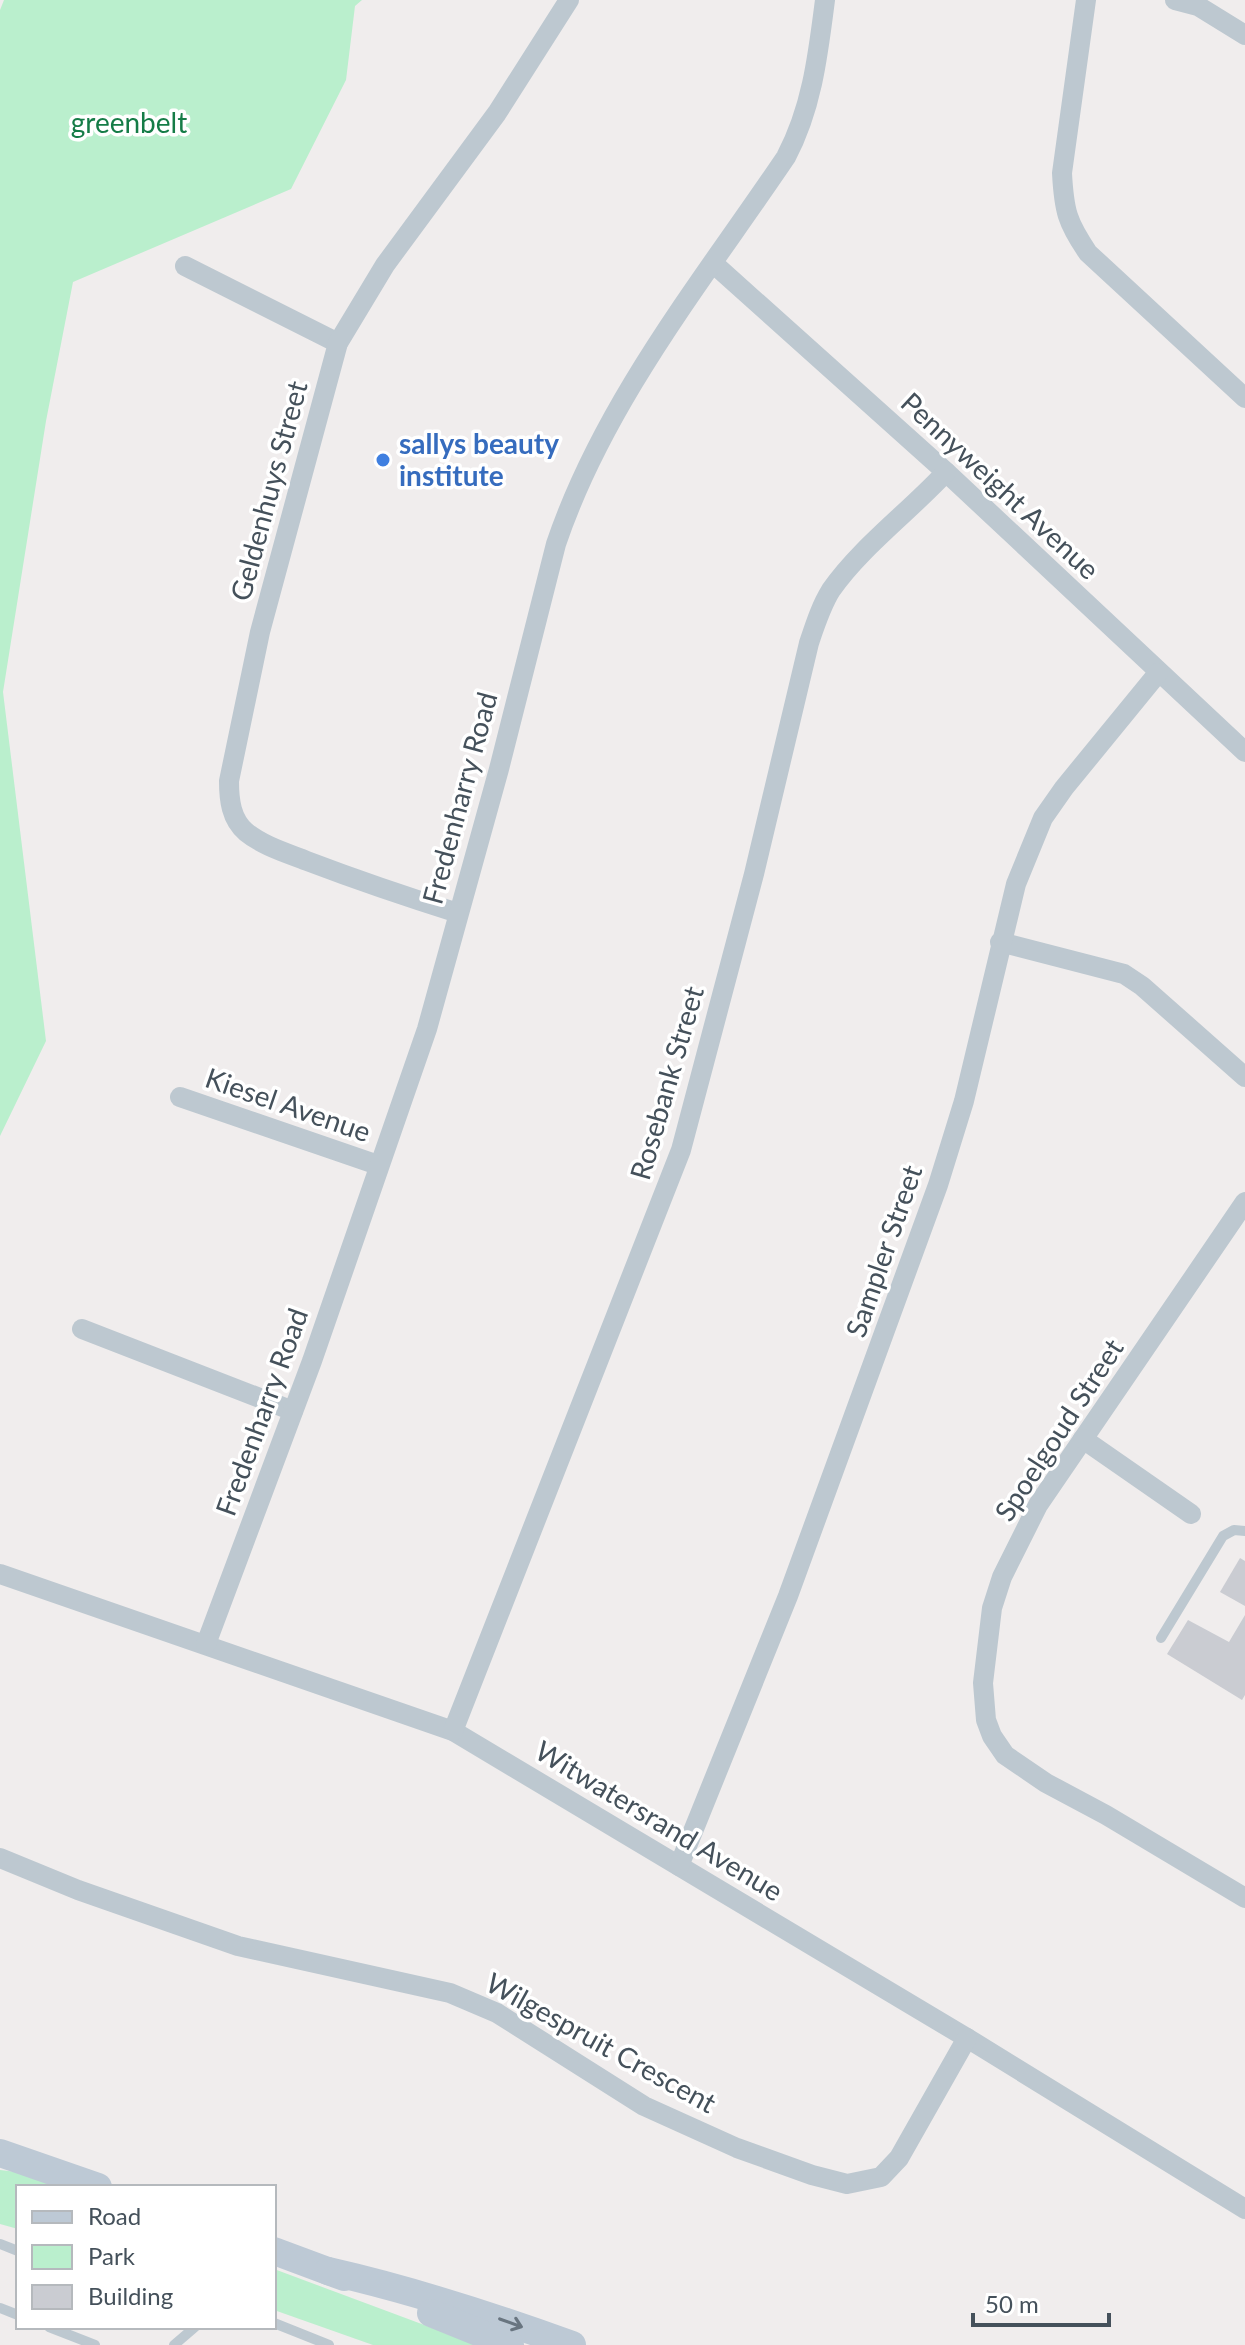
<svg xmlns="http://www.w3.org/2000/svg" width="1245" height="2345" viewBox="0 0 1245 2345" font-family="Lato,sans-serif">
<rect width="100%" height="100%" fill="#f0eded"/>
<!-- green -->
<g fill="#baefcd">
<path d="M4 0H362L355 6 346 80 291 189 73 282 46 421 3 692 46 1041 0 1136V10Z"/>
<path d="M0 2170 17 2172 56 2187H18V2229L0 2224Z"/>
<path d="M274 2269 478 2345H373L274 2310Z"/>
</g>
<!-- building -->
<g fill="#caccd2">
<path d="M1240 1558 1245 1561V1606L1220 1592Z"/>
<path d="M1245 1615V1695L1242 1700 1167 1654 1188 1620 1229 1642Z"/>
</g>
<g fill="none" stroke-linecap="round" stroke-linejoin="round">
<!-- service -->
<g stroke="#bdc8d0" stroke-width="10">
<path d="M1161 1638 1223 1536 1234 1530 1245 1531"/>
<path d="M0 2244 18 2251"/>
<path d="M0 2308 18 2315"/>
<path d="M274 2323 329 2345"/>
<path d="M49 2327 95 2345"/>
<path d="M174 2345 195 2327"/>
</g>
<!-- minor -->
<g stroke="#bdc8d0" stroke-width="20">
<path d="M1086 0 1062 173C1064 211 1067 222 1088 253L1245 398"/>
<path d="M1175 0 1198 6 1245 35"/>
<path d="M714 264 946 472 1245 752"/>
<path d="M185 266 338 343"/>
<path d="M458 913C407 897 357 880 307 861 287 853 263 846 246 832 231 819 229 800 229 781L260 632 338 343 385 265 497 113 569 0"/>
<path d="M1000 942 1124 974 1142 986 1245 1077"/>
<path d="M180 1097 378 1165"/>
<path d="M1245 1202 1038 1505 1002 1577 992 1608 983 1683 986 1720 992 1736 1005 1755 1046 1783 1106 1815 1245 1898"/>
<path d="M82 1329 293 1411"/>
<path d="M1083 1439 1191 1514"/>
<path d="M0 1574 453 1731 967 2038 1245 2209"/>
<path d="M206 1644 312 1361 427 1029 499 769 556 544C604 402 703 280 786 157 812 108 818 55 825 0"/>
<path d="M453 1731 681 1150 754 874 809 643C815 625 821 606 831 590 861 547 910 511 946 472"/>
<path d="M0 1858 78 1890 238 1946 450 1993 497 2013 644 2106 737 2148 812 2175 847 2184 881 2177 899 2158 967 2038"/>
<path d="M679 1866 788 1596 938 1185 964 1101 1016 884 1043 818 1064 788 1158 673"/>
</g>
<!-- secondary -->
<g stroke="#bdc9d5" stroke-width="28">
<path d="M0 2153 98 2187"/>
<path d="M274 2251 344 2277"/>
<path d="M328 2271C412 2290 492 2316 572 2345"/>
<path d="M431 2313 510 2345"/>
</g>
</g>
<!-- one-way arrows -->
<defs><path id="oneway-shaft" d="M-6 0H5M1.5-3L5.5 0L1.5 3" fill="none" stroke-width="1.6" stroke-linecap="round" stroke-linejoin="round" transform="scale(2)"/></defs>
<use stroke="#697580" href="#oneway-shaft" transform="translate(511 2323) rotate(20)"/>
<!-- markers -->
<circle fill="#3f7fe0" stroke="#fff" stroke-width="3" cx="383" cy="460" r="8"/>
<g text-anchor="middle" stroke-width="7" stroke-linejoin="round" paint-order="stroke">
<!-- park labels -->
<g font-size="28" fill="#157c47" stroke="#fff">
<text x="129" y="133">greenbelt</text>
</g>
<!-- shop labels -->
<g font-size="28" font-weight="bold" fill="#366cbe" stroke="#fff" text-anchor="start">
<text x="399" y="454">sallys beauty<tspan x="399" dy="32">institute</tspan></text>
</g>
<!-- street labels -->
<g font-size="28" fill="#45515b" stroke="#fff">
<text transform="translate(1000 486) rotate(43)" y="10">Pennyweight Avenue</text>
<text transform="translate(269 491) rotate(-75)" y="10">Geldenhuys Street</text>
<text transform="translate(460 798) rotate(-75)" y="10">Fredenharry Road</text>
<text transform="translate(667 1083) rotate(-74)" y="10">Rosebank Street</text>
<text transform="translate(288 1105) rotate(19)" y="10">Kiesel Avenue</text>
<text transform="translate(884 1251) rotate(-71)" y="10">Sampler Street</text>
<text transform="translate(262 1412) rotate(-70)" y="10">Fredenharry Road</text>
<text transform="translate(1059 1430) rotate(-57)" y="10">Spoelgoud Street</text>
<text transform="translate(659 1821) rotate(31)" y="10">Witwatersrand Avenue</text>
<text transform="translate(601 2043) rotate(29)" y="10">Wilgespruit Crescent</text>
</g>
</g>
<!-- legend -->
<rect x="16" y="2185" width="260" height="144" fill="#ffffff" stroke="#b5b9bd" stroke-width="2"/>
<rect x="32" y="2211" width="40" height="12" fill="#bdc9d5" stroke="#b5b9bd" stroke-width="2"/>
<text x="88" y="2225" font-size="24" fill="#45515b">Road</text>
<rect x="32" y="2245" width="40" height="24" fill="#baefcd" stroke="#b5b9bd" stroke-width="2"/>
<text x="88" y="2265" font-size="24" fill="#45515b">Park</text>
<rect x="32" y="2285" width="40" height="24" fill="#caccd2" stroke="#b5b9bd" stroke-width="2"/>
<text x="88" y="2305" font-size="24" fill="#45515b">Building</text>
<!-- scale -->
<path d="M973 2313v12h136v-12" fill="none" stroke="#45515b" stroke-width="4"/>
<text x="985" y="2313" font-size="24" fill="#45515b" stroke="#ffffff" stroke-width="6" paint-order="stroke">50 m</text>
</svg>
